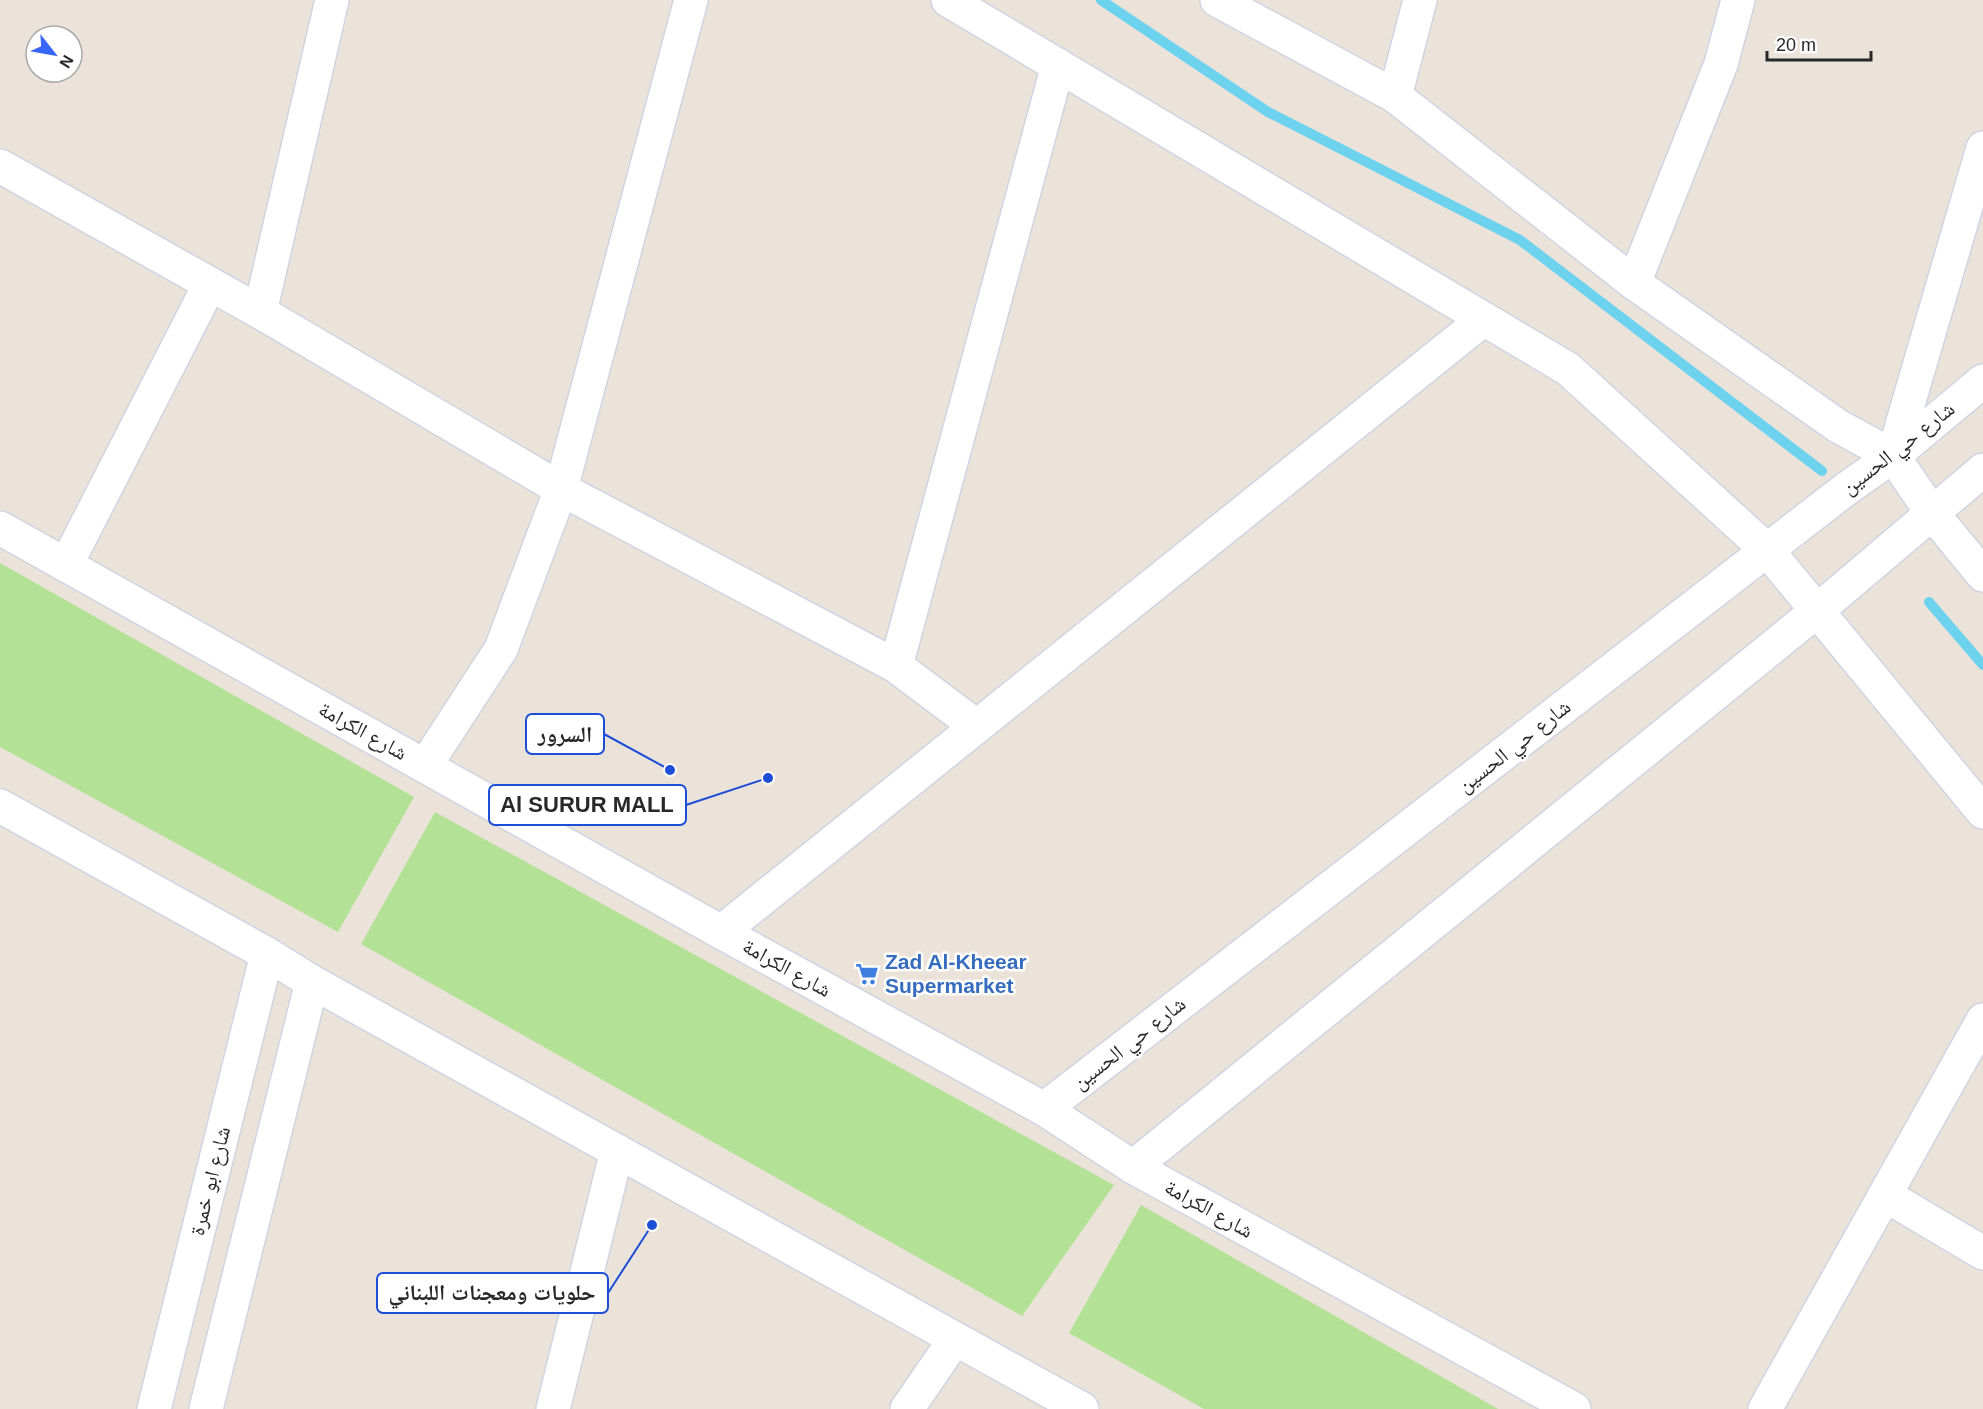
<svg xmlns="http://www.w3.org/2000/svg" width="1983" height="1409" viewBox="0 0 1983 1409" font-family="Arial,'Noto Naskh Arabic',sans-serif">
<rect width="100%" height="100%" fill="#ebe3da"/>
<!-- green -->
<g fill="#b3e296">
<path d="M0 563 414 797 338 932 0 747Z"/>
<path d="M435 812 1114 1185 1022 1316 361 944Z"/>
<path d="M1141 1205 1498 1409H1204L1069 1333Z"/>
</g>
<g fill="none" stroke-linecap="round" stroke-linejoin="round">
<!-- stream -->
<g stroke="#6cd2ee" stroke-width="10">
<path d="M1101 0 1268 112 1520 240 1822 471"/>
<path d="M1929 602 1983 665"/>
</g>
<!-- minor casing -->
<g stroke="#cfd4e2" stroke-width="36">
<g id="minor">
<path d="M948 0 1568 369 1767 550 1983 812"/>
<path d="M1217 0 1395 96 1634 283 1838 426 1893 456 1932 513 1983 575"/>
<path d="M1395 96 1420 0"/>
<path d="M0 166 260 312 561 489 896 666 976 726"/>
<path d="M1634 283 1721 64 1738 0"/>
<path d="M260 312 332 0"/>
<path d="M1893 456 1983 148"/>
<path d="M0 528 721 932 1044 1109 1133 1167 1574 1409"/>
<path d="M66 565 210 284"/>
<path d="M896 666 1058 65"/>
<path d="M425 766 501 649 561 489 691 0"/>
<path d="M0 806 267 954 312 982 1082 1409"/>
<path d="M721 932 1484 319"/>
<path d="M1044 1109 1846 489 1893 456 1983 381"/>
<path d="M1133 1167 1818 610 1983 470"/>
<path d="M1885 1195 1983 1253"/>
<path d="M154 1409 267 954"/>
<path d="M206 1409 312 982"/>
<path d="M553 1409 617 1151"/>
<path d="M907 1409 955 1339"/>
<path d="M1765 1409 1983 1020"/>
</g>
</g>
<!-- minor -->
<use href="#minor" stroke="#fff" stroke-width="33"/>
</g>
<!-- icons -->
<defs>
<g id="supermarket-bare" transform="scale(1.8)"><path d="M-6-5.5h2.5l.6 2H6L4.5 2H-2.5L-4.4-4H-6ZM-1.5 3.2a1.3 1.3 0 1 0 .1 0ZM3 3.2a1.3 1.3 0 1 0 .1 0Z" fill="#3f7fe0" stroke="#fff" stroke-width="2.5" paint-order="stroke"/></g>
</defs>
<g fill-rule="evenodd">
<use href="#supermarket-bare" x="867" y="974"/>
</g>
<g text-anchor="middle" stroke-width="5" stroke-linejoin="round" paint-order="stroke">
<!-- street labels -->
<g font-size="21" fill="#282828" stroke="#fff">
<text transform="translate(1898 448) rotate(-38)" y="7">شارع حي الحسين</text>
<text transform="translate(363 731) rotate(29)" y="7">شارع الكرامة</text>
<text transform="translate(1514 746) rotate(-38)" y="7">شارع حي الحسين</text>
<text transform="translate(787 968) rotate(29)" y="7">شارع الكرامة</text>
<text transform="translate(1129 1043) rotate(-38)" y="7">شارع حي الحسين</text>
<text transform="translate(210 1181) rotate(-76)" y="7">شارع ابو خمرة</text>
<text transform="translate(1209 1209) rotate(29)" y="7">شارع الكرامة</text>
</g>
<!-- shop labels -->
<g font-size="21" font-weight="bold" fill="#366cbe" stroke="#fff" text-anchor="start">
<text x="885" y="969">Zad Al-Kheear<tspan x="885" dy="24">Supermarket</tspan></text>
</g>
</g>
<!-- callouts -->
<path fill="none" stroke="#1d4ed8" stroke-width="2" d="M670 770L604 734M768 778L686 805M652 1225L608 1293"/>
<g fill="#1d4ed8" stroke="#fff" stroke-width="2">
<circle cx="670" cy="770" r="6"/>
<circle cx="768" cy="778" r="6"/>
<circle cx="652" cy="1225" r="6"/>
</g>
<g fill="#fff" stroke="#1d4ed8" stroke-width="2">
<rect x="526" y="714" width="78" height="40" rx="6"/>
<rect x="489" y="785" width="197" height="40" rx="6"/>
<rect x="377" y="1273" width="231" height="40" rx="6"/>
</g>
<g font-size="22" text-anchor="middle" font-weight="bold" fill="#282828">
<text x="565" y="742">السرور</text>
<text x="587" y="812">Al SURUR MALL</text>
<text x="492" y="1300">حلويات ومعجنات اللبناني</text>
</g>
<!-- north arrow -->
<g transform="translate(54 54) rotate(121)"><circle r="28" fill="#ffffff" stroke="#a9a9a9" stroke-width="1.5"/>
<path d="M0-4.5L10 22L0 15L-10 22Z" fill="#3866f9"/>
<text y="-9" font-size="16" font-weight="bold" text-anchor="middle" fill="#282828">N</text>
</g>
<!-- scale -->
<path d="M1767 51v9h104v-9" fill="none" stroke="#282828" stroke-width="3"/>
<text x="1776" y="51" font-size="18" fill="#282828" stroke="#ffffff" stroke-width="4.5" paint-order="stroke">20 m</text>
</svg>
